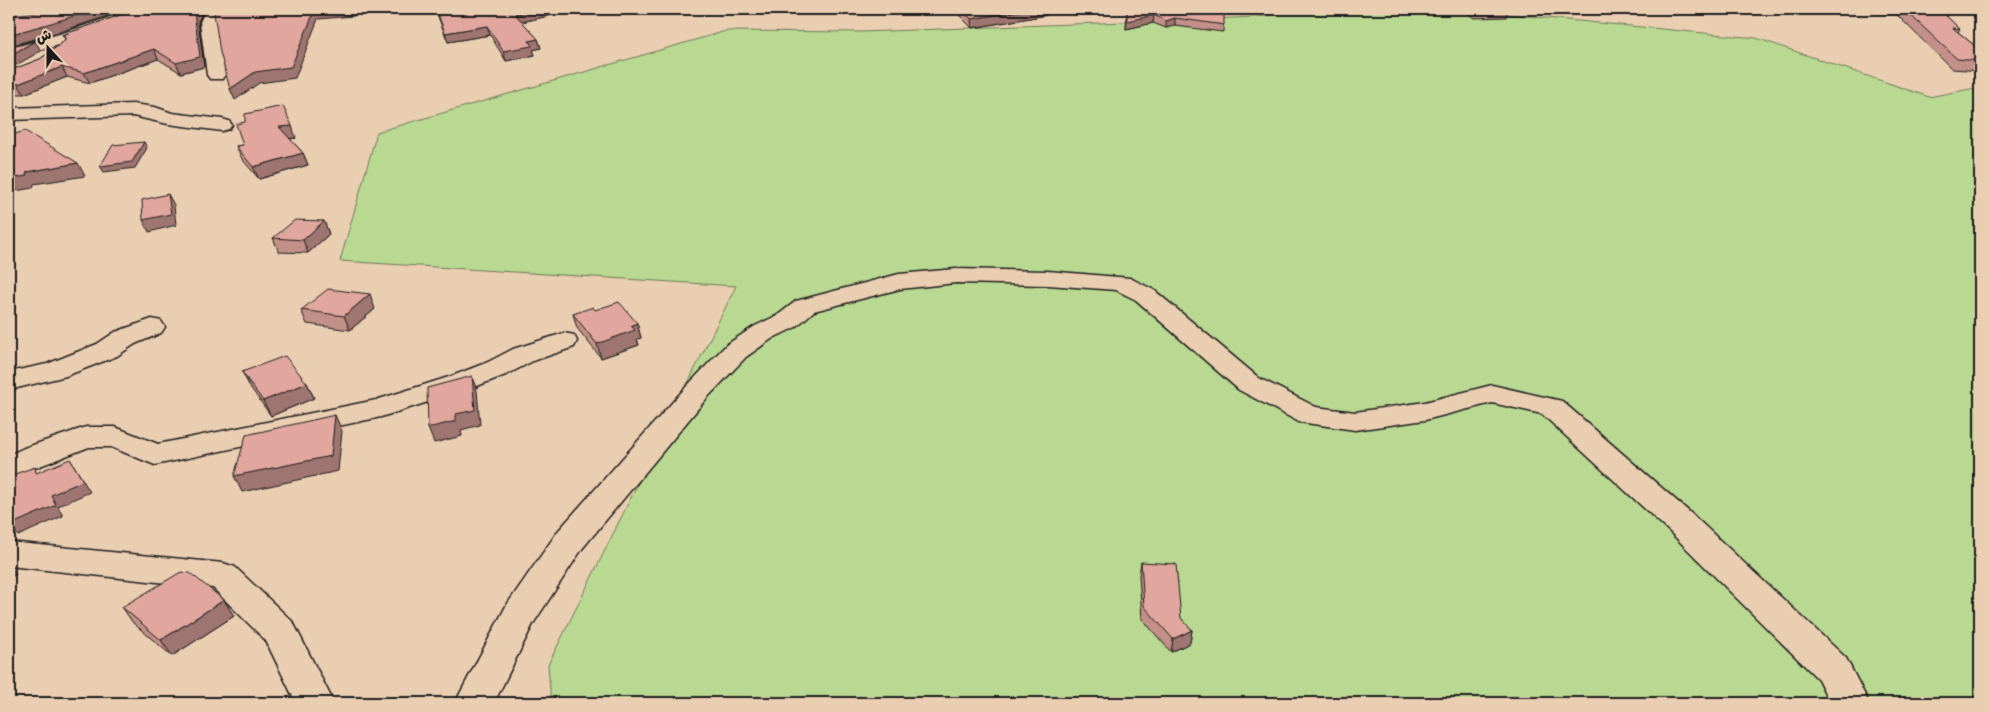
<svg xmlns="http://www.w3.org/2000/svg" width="1989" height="712" viewBox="0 0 1989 712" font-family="'Patrick Hand','Playpen Sans Arabic',sans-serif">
<rect width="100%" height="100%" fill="#eaceb1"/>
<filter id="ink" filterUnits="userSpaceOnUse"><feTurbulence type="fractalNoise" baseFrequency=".02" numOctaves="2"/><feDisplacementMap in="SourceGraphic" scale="10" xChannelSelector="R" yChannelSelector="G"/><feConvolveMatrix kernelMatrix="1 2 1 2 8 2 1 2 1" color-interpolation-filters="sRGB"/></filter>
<g filter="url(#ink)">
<!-- green -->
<path fill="#b9d891" stroke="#6a7a56" d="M1313 9H1452L1756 38 1929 97 1980 87V703H551L548 665 736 286 340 261 377 132 726 31 862 32 1257 17Z"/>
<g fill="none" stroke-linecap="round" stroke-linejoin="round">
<!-- minor casing -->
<g stroke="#1c1c1c" stroke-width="3">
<g id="minor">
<path d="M134 9H157L155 12 75 41 9 58V48L63 33Z"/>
<path d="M206 9H222L216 22 225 75 222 79H210L207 75 200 22Z"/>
<path d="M133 104 155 107 172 113 222 119 229 121 232 125 229 129 222 131 168 124 133 116 9 120V108Z"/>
<path d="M956 269 1048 271 1130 278 1154 290 1259 378 1316 407 1355 412 1425 402 1492 385 1562 401 1694 516 1846 658 1869 703H1830L1818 679 1670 532 1542 414 1492 403 1425 420 1355 430 1299 422 1239 390 1136 300 1116 290 1048 285 956 283 900 289 814 311 796 327 773 338 746 357 706 399 582 549 533 624 494 703H455L506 606 558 531 686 387 726 345 755 326 778 315 796 301 899 274Z"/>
<path d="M152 319 161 321 165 327 161 333 135 344 117 356 66 376 9 390V372L47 364 97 344 115 332Z"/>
<path d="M564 333 574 335 577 341 574 347 533 361 508 374 472 388 381 417 155 465 111 447H89L9 478V455L24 448 86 427H115L158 444 376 400 452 376 488 362 513 349Z"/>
<path d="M9 542 223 563 235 567 293 622 334 703H296L266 641 213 588 9 566Z"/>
</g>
</g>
<!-- minor -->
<use href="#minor" fill="#eaceb1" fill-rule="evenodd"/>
</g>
<!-- wall -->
<g fill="#c29088" stroke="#1c1c1c">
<path d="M138 9H205L198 21 204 67 181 73 158 59 90 83 67 77 24 94H16L9 96V71L40 59 62 43 65 39 62 35Z"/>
<path d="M435 9H579L522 22 538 39 541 48 533 50 535 55 506 61 490 35 448 42Z"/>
<path d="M953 9H1047V15L972 28Z"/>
<path d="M1127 9H1224L1223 32 1175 26 1166 28 1153 23 1126 29Z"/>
<path d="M1461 9H1508L1506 17 1474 18Z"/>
<path d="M1871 9H1948L1950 10 1947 17 1960 29 1958 32 1980 50V71L1952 69 1897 15 1877 13Z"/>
<path d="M296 138 290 139 303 153 308 165 259 179 242 159 236 146 243 145Z"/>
<path d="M324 221 329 234 308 253 279 252 273 238Z"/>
<path d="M375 309 350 330 307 324 301 310Z"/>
<path d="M595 310 637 323 641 338 637 339 639 345 601 358 577 328 573 314Z"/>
<path d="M242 372 307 383 314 398 271 416 250 387Z"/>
<path d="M1141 562 1181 618 1192 630 1190 643 1171 652 1142 619 1139 575Z"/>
<path d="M224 600 234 616 172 656 133 623 122 607Z"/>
</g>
<!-- shaded-wall -->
<g fill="#9e756f" stroke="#1c1c1c">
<path d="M9 9H38L9 11V12Z"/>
<path d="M96 9H129L62 31 9 46V35Z"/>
<path d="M196 9H205L198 21 204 67 181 73 176 63Z"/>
<path d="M326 9H356L354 16 318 19 295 78 259 83 235 100 230 89 255 72 315 10Z"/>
<path d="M397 9H422L398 12Z"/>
<path d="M539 9H579L517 23 515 14Z"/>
<path d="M1030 9H1047V15L972 28 971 19Z"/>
<path d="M1154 15 1153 23 1126 29 1127 21Z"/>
<path d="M1175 18V26L1166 28V21Z"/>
<path d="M487 26 490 35 448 42 445 33Z"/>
<path d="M538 39 541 48 533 50 535 55 506 61 503 51 529 41Z"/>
<path d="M35 41 41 51 9 69V56Z"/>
<path d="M154 49 158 59 90 83 84 73Z"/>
<path d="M62 67 67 77 24 94 18 84Z"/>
<path d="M9 83H10L16 94 9 96Z"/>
<path d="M292 126 296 138 284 139 279 127Z"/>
<path d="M144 142 147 148 135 168 104 172 100 166Z"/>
<path d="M303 153 308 165 259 179 253 167Z"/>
<path d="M78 163 85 176 34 184 33 188 9 192V179L27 172Z"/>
<path d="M168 194 174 205 176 225 149 232 143 220Z"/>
<path d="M324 221 329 234 308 253 303 240Z"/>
<path d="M370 294 375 309 350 330 344 316Z"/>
<path d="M637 323 641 338 637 339 639 345 601 358 597 344 631 326Z"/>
<path d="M472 376 477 391 480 425 461 430 462 436 434 443 428 428 456 414Z"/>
<path d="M307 383 314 398 271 416 263 401Z"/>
<path d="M335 415 342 431 338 471 242 492 234 476Z"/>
<path d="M70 459 90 492 58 506 63 516 18 536 10 525Z"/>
<path d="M9 564 16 574 9 579Z"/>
<path d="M224 600 234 616 172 656 161 640Z"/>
<path d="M1192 630 1190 643 1171 652 1173 639Z"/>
</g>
<!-- building -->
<g fill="#e1a79e" stroke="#1c1c1c">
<path d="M74 9H96L58 21 9 35V15Z"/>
<path d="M138 9H196L194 12 200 57 176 63 154 49 84 73 62 67 18 84 9 83V71L40 59 62 43 66 38 62 35Z"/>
<path d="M216 9H326L315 10 291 67 255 72 230 89 220 52 214 13Z"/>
<path d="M436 9H539L515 14 538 39 529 41 532 46 503 51 487 26 445 33Z"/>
<path d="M962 9H1030L971 19Z"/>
<path d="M1127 9H1224V25L1175 18 1166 21 1154 15 1127 21Z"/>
<path d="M1474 9H1508L1476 10Z"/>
<path d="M1904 9H1948L1950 10 1939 9 1960 29 1953 28 1980 50V61L1957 59Z"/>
<path d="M35 41 9 56V48Z"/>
<path d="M283 106 292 126 279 127 303 153 253 167 236 146 243 145 236 124 245 122V114Z"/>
<path d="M25 131 78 163 27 172 26 176 9 179V136Z"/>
<path d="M144 142 132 162 100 166 113 145Z"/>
<path d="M168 194 171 214 143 220 142 200Z"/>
<path d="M295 220 324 221 303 240 273 238Z"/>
<path d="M328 289 370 294 344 316 301 310Z"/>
<path d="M619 302 637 323 631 326 635 330 597 344 573 314 593 307 595 310Z"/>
<path d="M285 356 307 383 263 401 242 372Z"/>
<path d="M472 376 475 410 456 414V421L428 428 427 388Z"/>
<path d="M335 415 331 456 234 476 246 435Z"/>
<path d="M70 459 83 481 51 495 56 505 10 525 9 523V476L35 467 36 473Z"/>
<path d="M1141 562 1176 564 1181 618 1192 630 1173 639 1144 606Z"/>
<path d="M181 572 190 573 224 600 161 640 122 607Z"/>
</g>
</g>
<!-- margin -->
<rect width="1989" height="712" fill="none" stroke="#eaceb1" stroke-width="30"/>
<rect x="15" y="15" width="1959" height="682" fill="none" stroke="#1c1c1c" stroke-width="2" filter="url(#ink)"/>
<!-- north arrow -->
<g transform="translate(48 48) rotate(339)" stroke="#eaceb1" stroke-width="4" paint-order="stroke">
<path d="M0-4L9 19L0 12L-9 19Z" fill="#1c1c1c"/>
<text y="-8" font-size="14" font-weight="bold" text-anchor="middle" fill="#1c1c1c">ش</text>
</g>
</svg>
